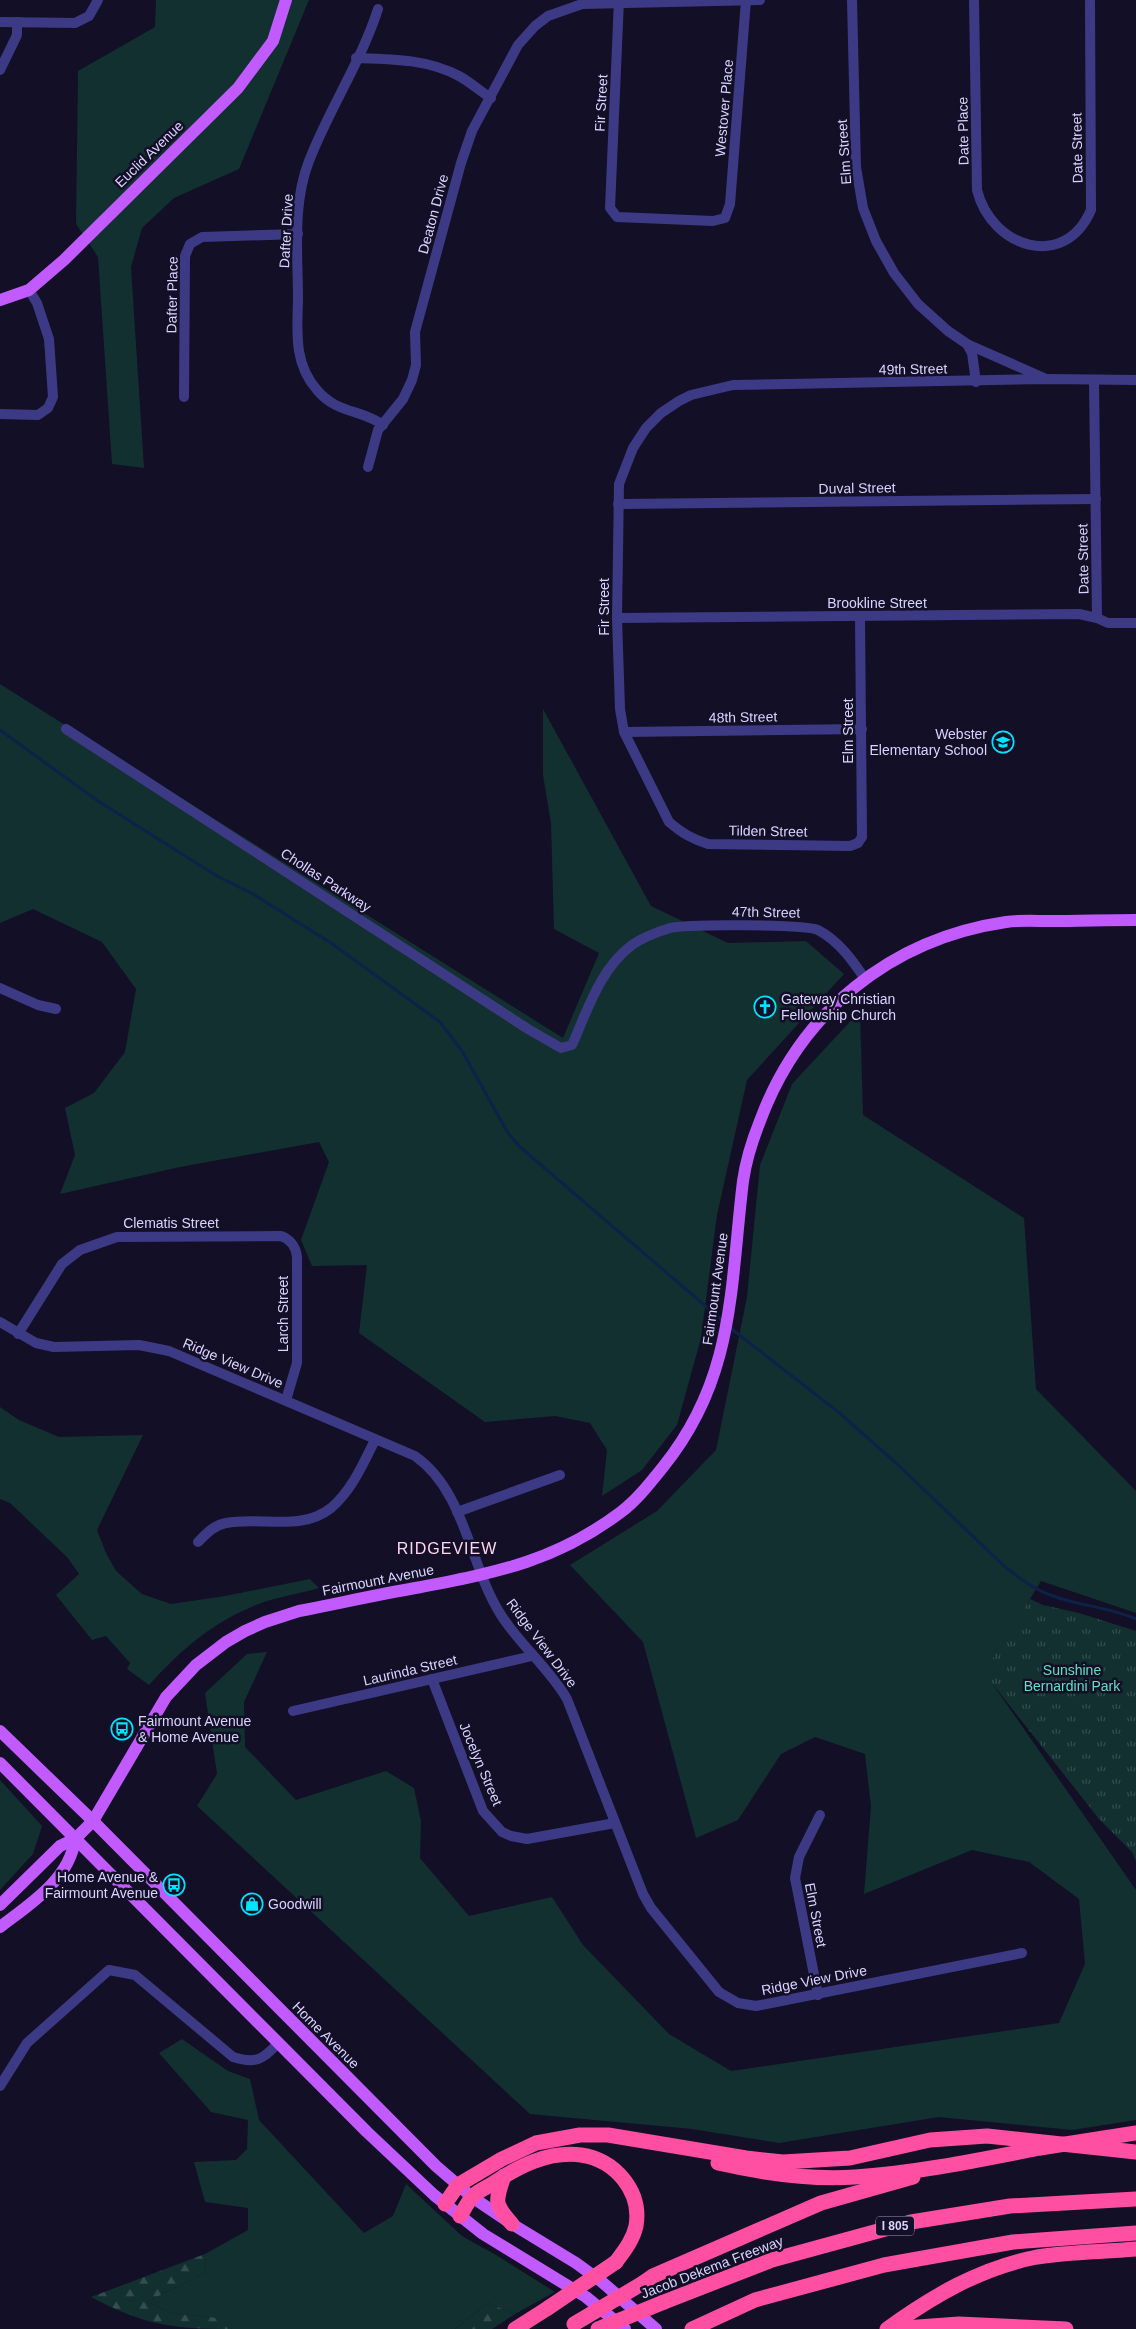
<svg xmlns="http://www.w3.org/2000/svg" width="1136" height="2329" viewBox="0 0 1136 2329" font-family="Arial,sans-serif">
<defs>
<pattern id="forest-firs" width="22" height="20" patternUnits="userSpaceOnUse" patternTransform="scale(1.25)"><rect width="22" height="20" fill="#12302f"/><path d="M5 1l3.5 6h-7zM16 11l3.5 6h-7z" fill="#344d4e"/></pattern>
<pattern id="park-tufts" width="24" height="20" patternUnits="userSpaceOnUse" patternTransform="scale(1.25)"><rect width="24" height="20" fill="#12302f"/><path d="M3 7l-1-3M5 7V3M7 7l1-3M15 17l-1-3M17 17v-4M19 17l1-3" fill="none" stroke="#344d4e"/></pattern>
</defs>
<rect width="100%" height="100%" fill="#130f26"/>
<!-- grass -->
<g fill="#12302f">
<path d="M156 0H309L239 169 174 198 142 228 131 267 144 468 112 464 98 257 76 224 78 71 155 27Z"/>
<path d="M0 684 563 1038 599 953 554 929 551 823 543 775V709L651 906 728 943 806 941 844 974 747 1080 717 1215 701 1338 677 1425 642 1470 602 1496 607 1450 590 1423 555 1416 485 1422 359 1333 367 1265 312 1266 301 1240 329 1162 319 1142 180 1167 60 1194 75 1155 65 1108 94 1093 125 1052 136 989 102 942 33 909 0 923Z"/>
<path d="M860 1011 863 1115 1024 1218 1036 1389 1136 1491V1613L1041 1581 985 1673 1136 1890V2120L1072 2130 939 2117 779 2143 692 2129 530 2114 197 1806 217 1774 205 1693 247 1654 267 1652 244 1702 245 1747 296 1800 386 1771 414 1788 421 1821 420 1858 469 1916 552 1897 583 1945 669 2034 731 2071 1059 2023 1085 1964 1079 1899 1029 1862 972 1850 864 1894 871 1806 865 1754 815 1737 781 1754 738 1820 696 1838 643 1642 570 1565 657 1511 716 1450 747 1297 760 1165 792 1084Z"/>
<path d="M0 1407 19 1420 59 1437 143 1435 97 1530 106 1553 116 1571 142 1594 171 1604 225 1596 310 1579 319 1588C299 1594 276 1597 256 1605 210 1624 182 1649 149 1685L127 1669 130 1663 106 1636 92 1640 56 1595 79 1574 68 1558 10 1503 0 1499Z"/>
<path d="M0 1780 42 1826 33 1854 0 1890Z"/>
<path d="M182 2039 228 2071 250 2079 259 2120 364 2233 393 2216 406 2184 462 2236 496 2255 555 2292 515 2314 488 2303 455 2329H232L218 2318 172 2313 147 2302 206 2272 205 2254 248 2230V2208L205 2202 194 2162 236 2160 247 2149 248 2120 211 2112 159 2053Z"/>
</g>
<!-- forest -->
<g fill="url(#forest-firs)">
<path d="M205 2254 206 2272 147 2302 172 2313 219 2318 232 2329C172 2329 144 2325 91 2297Z"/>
<path d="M488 2303 515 2314 492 2329H455Z"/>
</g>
<!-- park -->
<path fill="url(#park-tufts)" d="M1030 1599 1043 1605 1079 1613 1136 1631V1861L1132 1852 1099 1819 984 1673Z"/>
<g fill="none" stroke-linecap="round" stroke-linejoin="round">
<!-- stream -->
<g stroke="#0c2248" stroke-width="3">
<path d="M0 730 98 801 217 876 253 894 331 943 440 1022 462 1051 508 1133 520 1147 723 1321"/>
<path d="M729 1327 837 1411 895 1462 1003 1565C1018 1577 1034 1590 1053 1596 1080 1606 1109 1607 1136 1619"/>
</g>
<!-- minor -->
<g stroke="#3d3a85" stroke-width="10">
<path d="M619 0 610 208 617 217 713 221 725 218 730 204 746 0"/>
<path d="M852 0 856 167 863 208 876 241 894 273 918 304 948 331 967 344 972 353 976 382"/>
<path d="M974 0 977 190C991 247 1064 272 1091 210L1090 0"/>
<path d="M378 9C361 62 329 109 309 161 292 204 298 255 298 300 297 333 294 364 317 390 337 414 361 409 383 425"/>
<path d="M0 22 75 23 89 16 98 0"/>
<path d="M356 58C391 59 427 59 459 76 470 82 480 91 491 98"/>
<path d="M0 70 17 35V22"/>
<path d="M967 344 1044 378"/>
<path d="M1094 381 1097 618"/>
<path d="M184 397 185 256 190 244 202 237 298 234"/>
<path d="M0 414 38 415 48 408 53 397 49 339 37 303 29 290"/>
<path d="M368 467 378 430 403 399 412 380 416 365 415 332 461 163 472 131 518 45 535 26 548 16 582 4 760 0"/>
<path d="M618 504 1096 499"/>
<path d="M860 617 862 837 858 843 850 846 708 844C692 839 682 833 669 822L624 732 620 709 617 618 619 484 633 448 646 428 661 413 679 401 691 395 733 385 1048 379 1136 380"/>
<path d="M617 618 1079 614 1097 618 1108 623H1136"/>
<path d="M66 729 528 1029 561 1048 572 1045C588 1009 600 969 632 945 643 937 657 932 670 928 686 924 806 924 818 930 839 941 853 961 865 979"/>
<path d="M624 732 862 729"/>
<path d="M0 988 38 1005 56 1009"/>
<path d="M0 1322 36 1343 54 1347 139 1345 169 1351 415 1456C466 1492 469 1565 501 1615 520 1645 549 1668 567 1699L643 1894 651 1908 719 1992 738 2003 756 2006 1022 1953"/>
<path d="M18 1334 62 1264 80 1250 117 1237 281 1236C290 1239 296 1247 297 1257V1363L286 1400"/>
<path d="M457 1512 560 1475"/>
<path d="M198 1542C206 1534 214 1525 226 1523 261 1516 301 1532 331 1508 352 1490 363 1464 375 1440"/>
<path d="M432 1679 483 1811 502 1832 511 1836 527 1839 615 1823"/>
<path d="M293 1711 532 1656"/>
<path d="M818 1995 795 1878 799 1857 820 1815"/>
<path d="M0 2086 27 2043 109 1970 135 1975 233 2057C255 2064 263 2060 278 2043"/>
</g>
<!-- major -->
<g stroke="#c25bff" stroke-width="12">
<path d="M0 300 29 290 64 260 238 88 273 41 286 0"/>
<path d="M0 1731 93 1821 436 2166 472 2197 512 2224 576 2263 602 2282 656 2329"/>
<path d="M0 1763 367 2132 434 2195 483 2234 586 2297 625 2329"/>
<path d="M0 1905 60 1846 75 1839 93 1821 166 1697 196 1665 226 1642 245 1631 265 1622 299 1611C340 1603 380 1594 421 1587 498 1572 556 1561 621 1512 637 1500 650 1483 663 1467 735 1378 730 1288 743 1181 746 1160 752 1141 760 1121 800 1013 890 939 1006 922 1020 920 1035 921 1049 921 1078 921 1107 920 1136 920"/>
<path d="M0 1927C30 1904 70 1879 75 1839"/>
</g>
<!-- highway -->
<g stroke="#ff4fa3" stroke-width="15">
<path d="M718 2163C762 2173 809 2180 855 2177 917 2173 979 2160 1040 2148"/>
<path d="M504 2176C495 2202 494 2204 512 2224"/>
<path d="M445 2204 458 2185 502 2159 536 2143 580 2135H608L746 2158 783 2162 850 2158 930 2140 987 2136 1136 2152"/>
<path d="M460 2216C464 2210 468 2201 473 2196 478 2191 486 2188 492 2184 519 2166 548 2151 581 2155 615 2160 642 2191 636 2226 633 2240 624 2251 616 2262"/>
<path d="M643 2283 653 2276 821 2203 913 2177"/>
<path d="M664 2302 772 2260 911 2222 1010 2206 1136 2199"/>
<path d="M515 2329 548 2308"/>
<path d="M692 2329 755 2300 884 2265 1013 2242 1136 2233"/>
<path d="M887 2329C933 2296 980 2268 1037 2257 1069 2252 1103 2252 1136 2249"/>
<path d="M891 2329 959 2324 1066 2329"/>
</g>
<!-- highway-bridge -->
<g stroke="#ff4fa3" stroke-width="15">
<path d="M1040 2148 1136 2133"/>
<path d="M548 2308 616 2262"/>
<path d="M574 2324 643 2283"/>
<path d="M598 2329 664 2302"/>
</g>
</g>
<!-- icons -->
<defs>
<g id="school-ring" transform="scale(1.125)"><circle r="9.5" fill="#130f26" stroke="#00e5ff" stroke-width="1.5"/><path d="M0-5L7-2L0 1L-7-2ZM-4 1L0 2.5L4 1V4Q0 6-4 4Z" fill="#00e5ff"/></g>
<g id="church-ring" transform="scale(1.125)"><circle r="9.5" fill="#130f26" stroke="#00e5ff" stroke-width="1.5"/><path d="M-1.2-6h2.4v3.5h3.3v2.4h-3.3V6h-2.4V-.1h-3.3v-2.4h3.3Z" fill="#00e5ff"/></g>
<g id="bus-ring" transform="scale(1.125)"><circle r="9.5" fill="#130f26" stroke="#00e5ff" stroke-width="1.5"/><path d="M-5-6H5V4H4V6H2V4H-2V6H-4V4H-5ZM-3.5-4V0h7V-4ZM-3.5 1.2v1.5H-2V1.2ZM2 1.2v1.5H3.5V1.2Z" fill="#00e5ff"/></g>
<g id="shop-ring" transform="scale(1.125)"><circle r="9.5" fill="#130f26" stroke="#00e5ff" stroke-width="1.5"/><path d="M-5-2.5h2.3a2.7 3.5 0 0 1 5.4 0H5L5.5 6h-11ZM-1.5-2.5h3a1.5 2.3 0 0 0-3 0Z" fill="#00e5ff"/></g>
</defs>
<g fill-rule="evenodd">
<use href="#school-ring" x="1003" y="742"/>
<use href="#church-ring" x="765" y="1007"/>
<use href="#bus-ring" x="122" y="1729"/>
<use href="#bus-ring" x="174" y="1885"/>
<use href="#shop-ring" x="252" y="1904"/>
</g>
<g text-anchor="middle" stroke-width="5" stroke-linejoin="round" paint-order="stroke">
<!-- shield labels -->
<rect fill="#130f26" stroke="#9e99be" stroke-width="1" x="876" y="2216.5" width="38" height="19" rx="4"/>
<g font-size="12" font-weight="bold" fill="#d9d4ff">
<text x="895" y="2230">I 805</text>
</g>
<!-- street labels -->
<g font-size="14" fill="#d9d4ff" stroke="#130f26">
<text transform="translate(601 103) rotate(-87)" y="5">Fir Street</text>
<text transform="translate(724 108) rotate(-85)" y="5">Westover Place</text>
<text transform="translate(963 131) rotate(-91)" y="5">Date Place</text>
<text transform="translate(1077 148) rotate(-91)" y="5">Date Street</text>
<text transform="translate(844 152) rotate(-94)" y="5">Elm Street</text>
<text transform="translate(149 154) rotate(-44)" y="5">Euclid Avenue</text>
<text transform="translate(433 214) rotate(-75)" y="5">Deaton Drive</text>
<text transform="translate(286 231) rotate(-87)" y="5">Dafter Drive</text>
<text transform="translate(172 295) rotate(-89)" y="5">Dafter Place</text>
<text transform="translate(913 369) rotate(-1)" y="5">49th Street</text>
<text transform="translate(857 488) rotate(-1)" y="5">Duval Street</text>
<text transform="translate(1083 559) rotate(-91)" y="5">Date Street</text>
<text x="877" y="608">Brookline Street</text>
<text transform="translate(604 607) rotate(-90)" y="5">Fir Street</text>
<text transform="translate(743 717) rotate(-1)" y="5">48th Street</text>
<text transform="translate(848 731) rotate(-90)" y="5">Elm Street</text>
<text transform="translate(768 831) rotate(1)" y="5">Tilden Street</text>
<text transform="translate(326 880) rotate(33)" y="5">Chollas Parkway</text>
<text transform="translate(766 912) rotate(1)" y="5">47th Street</text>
<text x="171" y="1228">Clematis Street</text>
<text transform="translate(715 1289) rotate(-82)" y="5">Fairmount Avenue</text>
<text transform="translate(283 1314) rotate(-90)" y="5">Larch Street</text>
<text transform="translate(233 1363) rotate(23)" y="5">Ridge View Drive</text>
<text transform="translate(378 1580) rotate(-11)" y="5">Fairmount Avenue</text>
<text transform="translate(542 1643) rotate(53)" y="5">Ridge View Drive</text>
<text transform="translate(410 1670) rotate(-13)" y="5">Laurinda Street</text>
<text transform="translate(481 1764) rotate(67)" y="5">Jocelyn Street</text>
<text transform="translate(816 1915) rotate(79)" y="5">Elm Street</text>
<text transform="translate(814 1980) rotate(-11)" y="5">Ridge View Drive</text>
<text transform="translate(326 2035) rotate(45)" y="5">Home Avenue</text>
<text transform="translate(712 2267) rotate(-21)" y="5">Jacob Dekema Freeway</text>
</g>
<!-- poi labels -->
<g font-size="14" fill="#d9d4ff" stroke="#130f26" text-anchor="start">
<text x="987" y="739" text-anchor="end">Webster<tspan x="987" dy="16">Elementary School</tspan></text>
<text x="781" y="1004">Gateway Christian<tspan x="781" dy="16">Fellowship Church</tspan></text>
<text x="138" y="1726">Fairmount Avenue<tspan x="138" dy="16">&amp; Home Avenue</tspan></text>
<text x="158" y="1882" text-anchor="end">Home Avenue &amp;<tspan x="158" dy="16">Fairmount Avenue</tspan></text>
<text x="268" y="1909">Goodwill</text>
</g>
<!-- park labels -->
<g font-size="14" fill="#5fe0c0" stroke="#130f26">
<text x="1072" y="1675">Sunshine<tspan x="1072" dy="16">Bernardini Park</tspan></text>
</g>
<!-- quarter labels -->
<g font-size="16" letter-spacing="1" fill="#ffd6f0" stroke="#130f26">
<text x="447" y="1554">RIDGEVIEW</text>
</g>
</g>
</svg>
